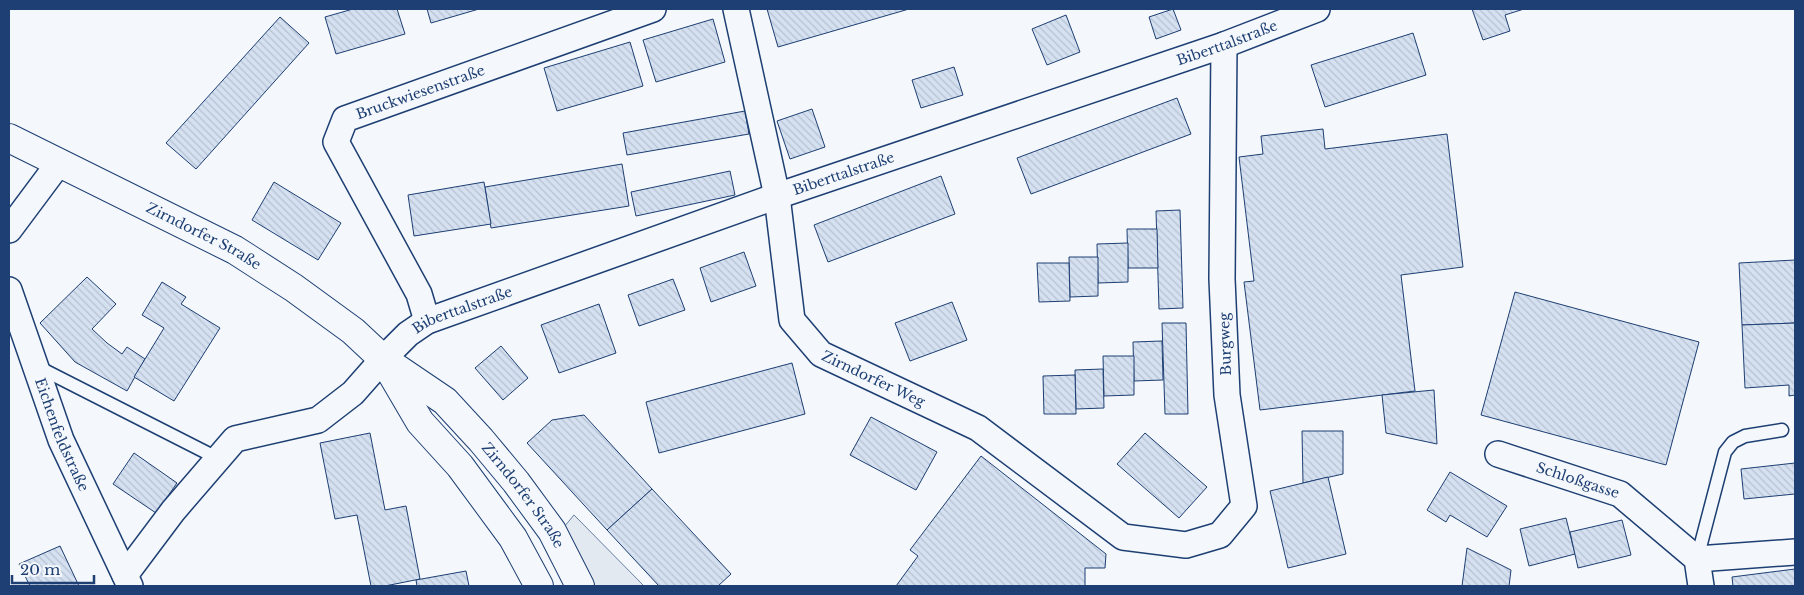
<svg xmlns="http://www.w3.org/2000/svg" width="1804" height="595" viewBox="0 0 1804 595" font-family="'Libre Baskerville',serif">
<defs>
<pattern id="building-back-hatch" width="6" height="6" patternUnits="userSpaceOnUse" patternTransform="scale(1.25)"><rect width="6" height="6" fill="#d5e0f0"/><path d="M-1 5l2 2M0 0l6 6M5-1l2 2" fill="none" stroke="#b6c1d1"/></pattern>
</defs>
<rect width="100%" height="100%" fill="#f4f7fb"/>
<!-- grass -->
<path fill="#e3e9f0" stroke="#687fa3" d="M574 515 644 586H591L564 527Z"/>
<!-- building -->
<g fill="url(#building-back-hatch)" stroke="#1d3f73">
<path d="M353 9H397L405 34 336 54 325 17Z"/>
<path d="M427 9H479L431 23Z"/>
<path d="M767 9H909L778 47Z"/>
<path d="M1173 9 1181 30 1156 39 1149 17Z"/>
<path d="M1472 9H1524L1505 15 1510 31 1483 40Z"/>
<path d="M1066 15 1080 52 1047 65 1032 29Z"/>
<path d="M280 17 309 43 196 169 166 143Z"/>
<path d="M713 19 725 62 656 82 643 40Z"/>
<path d="M1413 33 1426 75 1325 107 1311 65Z"/>
<path d="M630 42 643 86 557 111 544 68Z"/>
<path d="M954 67 963 95 921 108 912 80Z"/>
<path d="M1177 98 1191 134 1031 194 1017 158Z"/>
<path d="M812 109 825 147 790 159 777 121Z"/>
<path d="M745 111 749 134 627 155 623 133Z"/>
<path d="M1323 129 1325 149 1447 134 1463 267 1401 275 1415 391 1260 410 1244 282 1254 281 1239 157 1263 154 1261 136Z"/>
<path d="M622 164 629 206 491 228 485 187Z"/>
<path d="M730 171 735 195 636 216 631 192Z"/>
<path d="M941 176 955 214 828 262 814 225Z"/>
<path d="M274 182 341 223 318 260 252 220Z"/>
<path d="M484 182 491 224 414 236 408 195Z"/>
<path d="M1180 210 1183 308 1159 309 1156 211Z"/>
<path d="M1127 229H1157L1158 268H1128Z"/>
<path d="M1128 243V282L1098 283 1097 244Z"/>
<path d="M744 252 756 286 711 302 700 268Z"/>
<path d="M1069 257H1098V296L1070 297Z"/>
<path d="M1795 260V323L1742 325 1739 263Z"/>
<path d="M1037 263H1069L1070 301 1039 302Z"/>
<path d="M87 277 116 304 92 329 107 343 122 354 127 347 145 359 127 391 75 362 40 323Z"/>
<path d="M673 279 685 310 639 326 628 295Z"/>
<path d="M162 282 186 297 181 304 220 328 174 401 134 377 164 328 142 315Z"/>
<path d="M1515 292 1699 342 1666 465 1481 415Z"/>
<path d="M952 302 967 340 910 361 895 323Z"/>
<path d="M599 304 616 353 559 373 541 325Z"/>
<path d="M1162 323H1186L1188 414H1165Z"/>
<path d="M1795 323V395L1789 396V385L1745 388 1742 325Z"/>
<path d="M1162 341 1163 380 1134 381 1133 342Z"/>
<path d="M501 346 528 378 503 400 475 368Z"/>
<path d="M1103 356H1134V395L1104 396Z"/>
<path d="M792 363 805 414 659 453 646 402Z"/>
<path d="M1103 369 1104 408 1076 409 1075 370Z"/>
<path d="M1075 375 1076 414H1044L1043 376Z"/>
<path d="M1434 390 1437 444 1386 433 1382 395Z"/>
<path d="M584 415 652 489 607 530 527 443 552 420Z"/>
<path d="M871 417 937 452 916 490 850 455Z"/>
<path d="M1302 431H1343V474L1303 483Z"/>
<path d="M370 433 385 510 406 506 420 579 385 586H371L357 515 335 519 320 443Z"/>
<path d="M1145 433 1207 487 1179 518 1117 464Z"/>
<path d="M134 453 177 483 156 513 113 484Z"/>
<path d="M981 456 1106 554 1105 568H1085V586H896L918 556 910 550Z"/>
<path d="M1795 463V494L1744 499 1741 469Z"/>
<path d="M1450 472 1507 506 1487 537 1450 515 1446 522 1427 510Z"/>
<path d="M1328 477 1346 554 1288 568 1270 491Z"/>
<path d="M652 489 731 574 718 586H659L607 530Z"/>
<path d="M1566 518 1575 554 1529 566 1520 529Z"/>
<path d="M1622 520 1631 555 1578 568 1570 532Z"/>
<path d="M60 546 79 586H30L19 564Z"/>
<path d="M1467 548 1511 570 1509 586H1462Z"/>
<path d="M1795 569V586H1733L1732 577Z"/>
<path d="M466 571 469 586H417L416 580Z"/>
</g>
<g fill="none" stroke-linecap="round" stroke-linejoin="round">
<!-- lane casing -->
<g stroke="#1d3f73" stroke-width="15">
<g id="lane">
<path d="M36 366 219 459"/>
<path d="M1697 559 1725 452 1733 442 1745 436 1782 430"/>
</g>
</g>
<!-- street casing -->
<g stroke="#1d3f73" stroke-width="28">
<g id="street">
<path id="s1" d="M736 9 777 196 792 320 821 354 978 428 1123 537 1186 545 1220 535 1244 506 1227 395 1222 279 1224 45"/>
<path d="M9 230 59 163"/>
<path id="s2" d="M9 290 61 440 130 586"/>
<path id="s3" d="M427 321 419 294 336 142 345 119 653 9"/>
<path id="s4" d="M1498 454 1620 494 1697 559 1701 586"/>
<path d="M1697 559 1795 552"/>
<path id="s5" d="M125 575 173 511 235 439 318 420 353 393 383 359 408 334 427 321 777 196 1224 45 1317 9"/>
</g>
</g>
<!-- secondary casing -->
<g stroke="#1d3f73" stroke-width="30">
<g id="secondary">
<path id="s6" d="M9 138 235 250 294 288 353 331 383 359 445 401 481 440 516 482 552 531 580 586"/>
<path d="M386 364 420 422 460 466 513 538 539 586"/>
</g>
</g>
<!-- lane -->
<use href="#lane" stroke="#f4f7fb" stroke-width="12"/>
<!-- street -->
<use href="#street" stroke="#f4f7fb" stroke-width="25"/>
<!-- secondary -->
<use href="#secondary" stroke="#f4f7fb" stroke-width="28"/>
</g>
<g text-anchor="middle" stroke-width="4" stroke-linejoin="round" paint-order="stroke">
<!-- street labels -->
<g font-size="14" fill="#1d3f73" stroke="#f4f7fb">
<text dy="5" stroke="none"><textPath href="#s5" startOffset="1255">Biberttalstraße</textPath></text>
<text dy="5" stroke="none"><textPath href="#s3" startOffset="306">Bruckwiesenstraße</textPath></text>
<text dy="5" stroke="none"><textPath href="#s5" startOffset="850">Biberttalstraße</textPath></text>
<text dy="5" stroke="none"><textPath href="#s6" startOffset="218">Zirndorfer Straße</textPath></text>
<text dy="5" stroke="none"><textPath href="#s5" startOffset="445">Biberttalstraße</textPath></text>
<text transform="translate(1225 344) rotate(-92)" y="5">Burgweg</text>
<text dy="5" stroke="none"><textPath href="#s1" startOffset="419">Zirndorfer Weg</textPath></text>
<text dy="5" stroke="none"><textPath href="#s2" startOffset="154">Eichenfeldstraße</textPath></text>
<text dy="5" stroke="none"><textPath href="#s4" startOffset="84">Schloßgasse</textPath></text>
<text dy="5" stroke="none"><textPath href="#s6" startOffset="634">Zirndorfer Straße</textPath></text>
</g>
</g>
<!-- border -->
<rect width="1804" height="595" fill="none" stroke="#1d3f73" stroke-width="20"/>
<!-- scale -->
<path d="M12 575v8h82v-8" fill="none" stroke="#1d3f73" stroke-width="2.5"/>
<text x="20" y="575" font-size="15" fill="#1d3f73" stroke="#f4f7fb" stroke-width="4" paint-order="stroke">20 m</text>
</svg>
